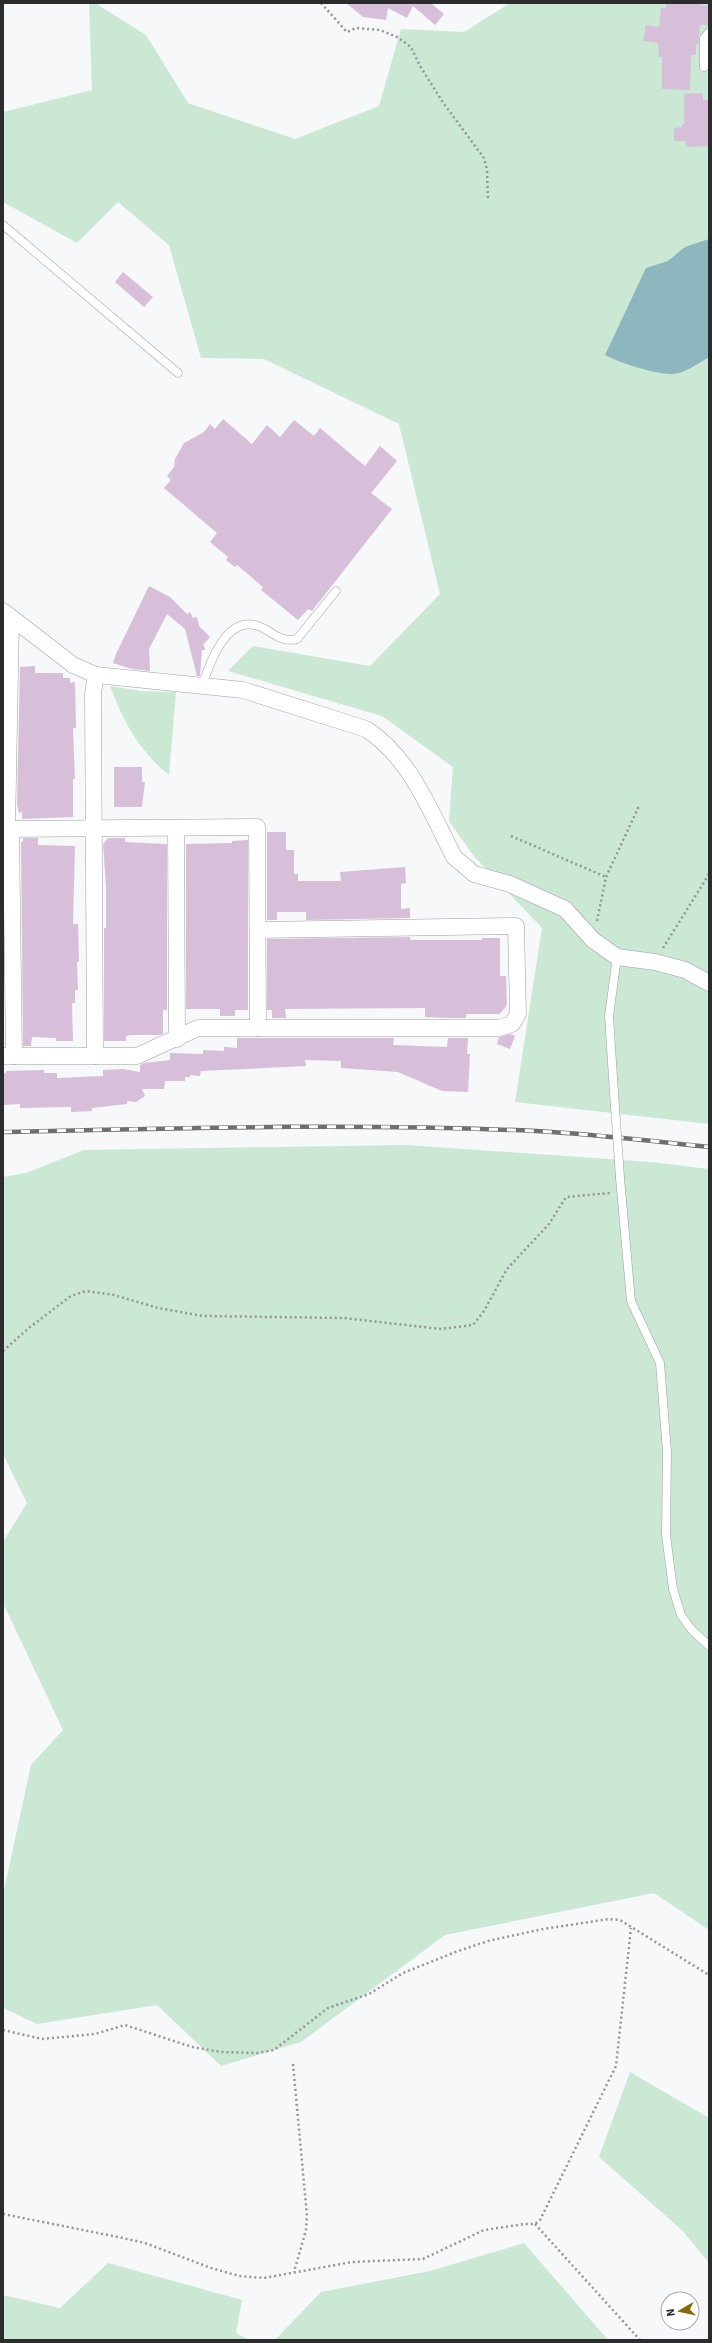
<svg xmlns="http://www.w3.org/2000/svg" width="712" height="2343" viewBox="0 0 712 2343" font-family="Signika,sans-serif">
<rect width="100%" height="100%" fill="#f6f8f9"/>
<!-- green -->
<g fill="#cae8d4">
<path d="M89 3H95L146 35 188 103 295 139 379 106 401 29 464 32 510 3H709V1124L515 1102 542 928 473 855 449 821 453 767 382 716 228 671 253 646 370 666 440 594 399 424 264 359 201 358 169 245 118 202 77 243 3 202V112L92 90Z"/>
<path d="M110 686 141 691 176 692 169 775C139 751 123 721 110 686Z"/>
<path d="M407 1145 651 1162 709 1169V1930L654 1893 445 1935 301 2042 221 2066 157 2005 37 2024 3 2008V1895L31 1765 63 1730 3 1603V1542L27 1503 3 1454V1177L26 1173 84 1150Z"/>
<path d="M630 2072 709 2118V2263L683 2231 599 2157Z"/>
<path d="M524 2243 608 2340H275L321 2292 430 2271Z"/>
<path d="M108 2263 242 2300 236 2333 249 2340H3V2295L60 2308Z"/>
</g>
<!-- water -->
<path fill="#8eb6be" d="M709 239V357C697 364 683 375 670 374 655 374 617 362 605 355L646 268 668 261 685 247Z"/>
<!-- building -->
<g fill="#d7bfd9">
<path d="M346 3H431L444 14 435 25 413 6 407 18 388 8 386 20 363 17Z"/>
<path d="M666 3H701V5L709 6V25H700L698 44H696V55H691L690 90 662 89V57H659L658 43 643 41 646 25 659 27 661 8H666Z"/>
<path d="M703 93V100H709V146L686 147V141H674V128L682 127V124H684V94Z"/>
<path d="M123 272 153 297 144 307 115 282Z"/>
<path d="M223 419 252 444 267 425 280 437 294 420 314 436 320 428 365 466 380 446 397 461 371 493 392 509 312 611 308 609 298 620 261 590 263 587 237 565 235 567 226 560 228 557 210 542 217 533 164 488 171 480 167 476 174 467 175 459 184 443 204 432 210 424 215 429Z"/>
<path d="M149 586 170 597 187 614 190 612 193 618 197 617 199 626 210 637 204 644 203 642 205 650H202L200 676H197L185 629 167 614 149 649 150 671 132 669 113 663 116 654Z"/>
<path d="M35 666V673H63V678H70V683L75 682 76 728H73L75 779H73V817L22 819V812L19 813 17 804 20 667Z"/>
<path d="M114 767H142V782H145L142 807H114Z"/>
<path d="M267 832H286V850H294V874H298V881H341L340 872 405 867 406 883 401 884V909L410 908V918L306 920V912H277V920H267Z"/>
<path d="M23 838H38V845L75 846 73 924H78L79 962H77L78 990H75V1003H72L73 1041H56V1038L32 1037 31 1046H23L21 842 23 841Z"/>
<path d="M108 838H125V842L167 844V1010H163V1034L160 1035H130L126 1036V1041H104V928H106V886L103 844Z"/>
<path d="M248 840V1010H235V1016H220V1009H186V844L232 843V841Z"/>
<path d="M410 937V940H482V938H500V976H506L507 1005 500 1014H466V1018H449L425 1017V1008L285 1009 286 1018H272V1010H267V939Z"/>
<path d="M3 958 4 1015H3Z"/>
<path d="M511 1034 515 1036 510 1049 497 1044 499 1037Z"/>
<path d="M237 1038H394L393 1045 447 1047 448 1038H468L467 1054H470L468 1092 442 1091 398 1072 341 1068V1061L305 1060 306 1066 201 1071 200 1076 190 1075V1077H185V1081H165L164 1089H142L145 1096 136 1102 127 1101V1104L92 1108V1111L71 1112V1107L20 1108V1104L3 1105V1073H6V1071L44 1070V1073H57V1078L103 1076V1070L123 1069 140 1072V1065L144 1063 170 1060V1053L203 1054V1050L224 1051V1047L237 1048Z"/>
</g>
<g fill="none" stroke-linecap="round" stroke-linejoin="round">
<!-- service casing -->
<g stroke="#9d9fa0" stroke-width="9">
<g id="service">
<path d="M704 67V38L709 32"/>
<path d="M3 225 178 373"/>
<path d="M202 686C210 663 226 615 258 626 273 631 279 643 297 639L336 591"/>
<path d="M613 1078 609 1016 617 957"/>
<path d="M620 1178 631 1301 660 1363 667 1452 666 1535 673 1589 681 1615 691 1629 709 1646"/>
</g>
</g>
<!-- minor casing -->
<g stroke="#9d9fa0" stroke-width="17">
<g id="minor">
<path d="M3 611 73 665 96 675 243 690 366 729C410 757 431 812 454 857L474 874 510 884 565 909 593 940 617 957 655 962 685 970 709 983"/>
<path d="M176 828 177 1039"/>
<path d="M3 829 257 827 258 1028"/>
<path d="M7 829 11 618"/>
<path d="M11 829 14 1056"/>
<path d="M3 1056H137L198 1028H499L512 1024 518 1014 516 926 258 930"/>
<path d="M95 1056 93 693 96 675"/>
</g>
</g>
<!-- path -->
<g stroke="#949596" stroke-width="2.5" stroke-dasharray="2 3" stroke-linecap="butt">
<path d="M321 3 347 32 356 28 380 30 397 37 411 47 420 66 444 104 484 158 487 170 488 199"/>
<path d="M511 836 606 877"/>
<path d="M597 921 606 877 639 806"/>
<path d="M663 948 709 874"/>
<path d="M3 1351 30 1327 71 1296 86 1291 114 1295 158 1308 203 1316 344 1318 441 1329 473 1325 484 1311 507 1269 549 1224 566 1197 610 1193"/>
<path d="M3 2030 42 2039 95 2034 125 2025 192 2047 221 2052 257 2053 274 2050 328 2008 369 1994 403 1973 458 1951 488 1941 543 1929 609 1919 620 1920 709 1975"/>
<path d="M293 2064 307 2216 306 2230 294 2272"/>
<path d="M3 2214 118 2237 145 2243 211 2268 239 2276 264 2278 352 2262 423 2259 484 2230 524 2224H535L540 2220 616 2066 631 1928"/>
<path d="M535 2224 640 2340"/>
</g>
<!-- service -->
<use href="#service" stroke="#fff" stroke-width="8"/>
<!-- minor -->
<use href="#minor" stroke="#fff" stroke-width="16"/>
<!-- rail casing -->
<g stroke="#6e6f70" stroke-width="4.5">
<path id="rail" d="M3 1132C180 1128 358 1123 536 1131 593 1134 651 1141 709 1147"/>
</g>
<!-- rail -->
<use href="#rail" stroke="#fff" stroke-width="3" stroke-dasharray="9" stroke-linecap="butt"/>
<!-- service-bridge casing -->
<g stroke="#9d9fa0" stroke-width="9" stroke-linecap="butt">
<path id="service-bridge" d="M613 1078 620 1178"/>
</g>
<!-- service-bridge -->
<use href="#service-bridge" stroke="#fff" stroke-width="8"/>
</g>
<!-- border -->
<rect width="712" height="2343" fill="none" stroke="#2c2c2d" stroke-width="8"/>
<!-- north arrow -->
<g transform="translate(680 2311) rotate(261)"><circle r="19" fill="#ffffff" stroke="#ababab"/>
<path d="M0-3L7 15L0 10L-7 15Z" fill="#8a6908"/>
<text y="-6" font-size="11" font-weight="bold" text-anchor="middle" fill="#2c2c2d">N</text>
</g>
</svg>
